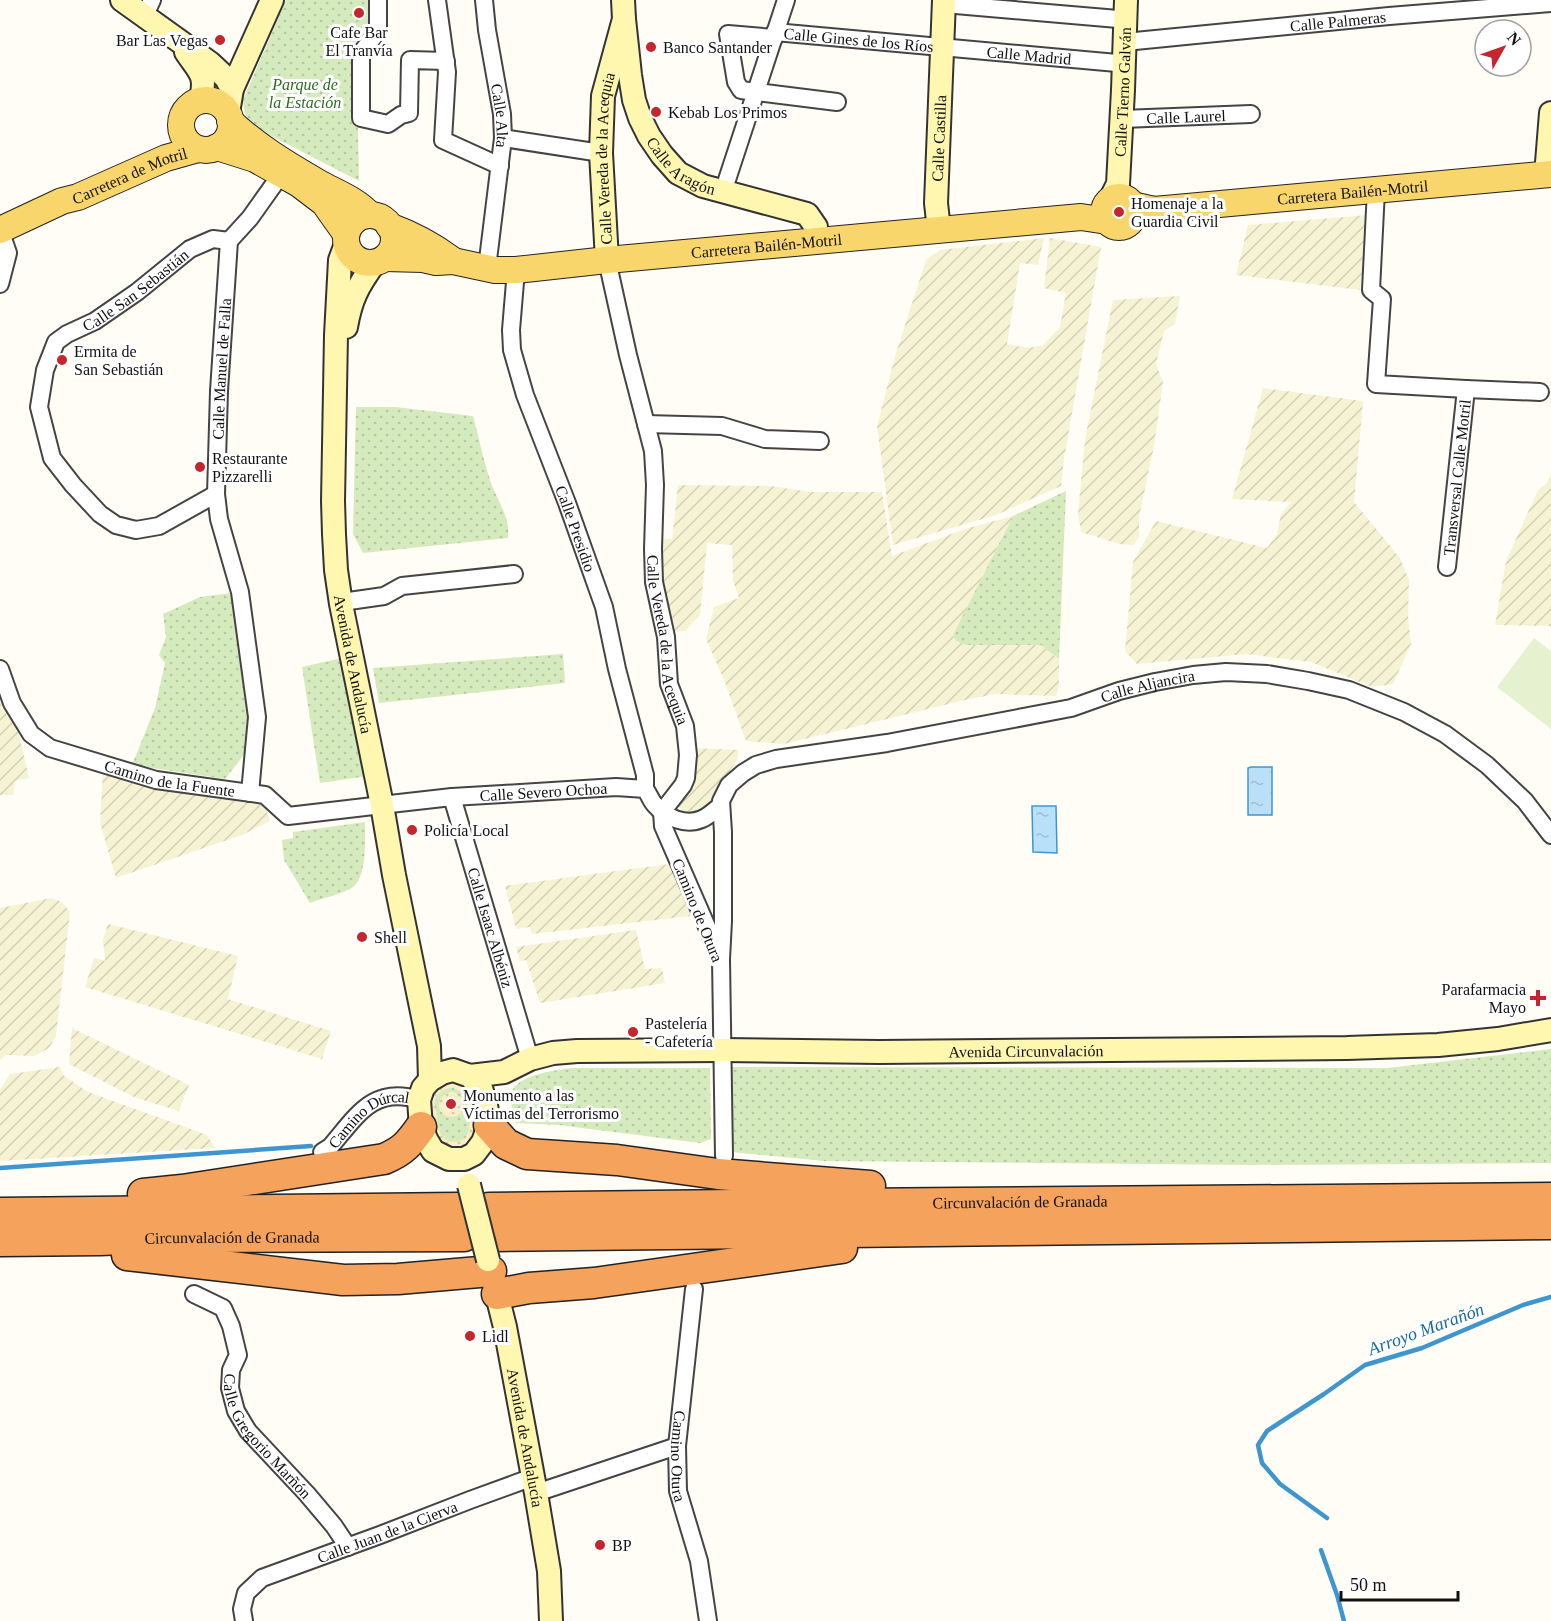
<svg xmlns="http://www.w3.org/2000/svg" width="1551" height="1621" viewBox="0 0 1551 1621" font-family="Georgia,serif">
<defs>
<pattern id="farmland-furrows" width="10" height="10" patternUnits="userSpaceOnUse" patternTransform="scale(1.5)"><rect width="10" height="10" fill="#f6f3d4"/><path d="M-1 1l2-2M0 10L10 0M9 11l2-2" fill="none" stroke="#d2cfb5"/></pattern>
<pattern id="grass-dots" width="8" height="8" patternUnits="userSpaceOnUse" patternTransform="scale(1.5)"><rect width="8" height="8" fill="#d5ebbd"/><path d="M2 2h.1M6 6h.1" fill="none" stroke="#b6c8a1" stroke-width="1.8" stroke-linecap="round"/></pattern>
<pattern id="sand-dots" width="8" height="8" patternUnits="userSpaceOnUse" patternTransform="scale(1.5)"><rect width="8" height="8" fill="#fbeec1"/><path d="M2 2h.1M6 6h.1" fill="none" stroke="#d6cba5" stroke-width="1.8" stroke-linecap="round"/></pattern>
<pattern id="water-ripples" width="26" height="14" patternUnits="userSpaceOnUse" patternTransform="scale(1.5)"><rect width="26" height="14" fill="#b9e0f7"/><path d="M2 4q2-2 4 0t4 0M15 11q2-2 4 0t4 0" fill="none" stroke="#9ebfd3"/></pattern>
</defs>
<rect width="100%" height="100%" fill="#fffdf5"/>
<!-- farmland -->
<g fill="url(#farmland-furrows)">
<path d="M1368 215 1360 290 1236 275 1248 225Z"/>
<path d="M1044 238 1038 265 1020 263 1007 344 1029 348 1043 345 1060 327 1066 293 1044 288 1050 238 1101 247 1064 459 1061 486 996 515 893 545 877 426 895 356 926 260 940 250Z"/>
<path d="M1180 296 1175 324 1164 331 1156 364 1163 382 1154 446 1139 517V537L1133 545 1119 544 1081 532 1078 513 1085 439 1113 300Z"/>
<path d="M1263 388 1363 401 1354 502 1400 558 1409 580 1408 616 1411 644 1393 684 1372 687 1311 662 1246 654 1137 664 1125 651 1133 562 1156 521 1267 548 1277 534 1281 514 1291 502 1232 499Z"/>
<path d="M1551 474V626L1495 625 1506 561 1538 490 1547 483Z"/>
<path d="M678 485 770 486 811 492H882L892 556 965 529 1013 516 953 636 967 645H1041L1059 659V685L1056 696 995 694 961 701 784 744 746 741 724 680 706 639 714 607 739 598 733 581 732 545 707 543 700 615 685 631 670 632 659 579 658 538 672 539Z"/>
<path d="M0 702 18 730 29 778 15 781 13 795H0Z"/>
<path d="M691 748 738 750V758L734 765 723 779 707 805 697 812 685 813 674 802Z"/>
<path d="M103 773 157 785 243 796 265 805 270 821 242 835 116 878 100 823Z"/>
<path d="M669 864 691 916 532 934 530 927 516 929 505 886Z"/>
<path d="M52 898 63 903 70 912 56 1036 49 1048 34 1056 6 1055 0 1060V908Z"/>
<path d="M108 924 238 956 228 999 331 1031 322 1059 85 987 94 958 105 961 103 940Z"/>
<path d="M636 930 645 969 662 968 665 983 540 1003 526 960 520 961 516 947Z"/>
<path d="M72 1028 189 1085 179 1111 136 1098 69 1064Z"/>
<path d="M60 1067 63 1075 88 1092 207 1135 215 1148 0 1161V1090L10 1074Z"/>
</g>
<!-- grass -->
<g fill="url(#grass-dots)" fill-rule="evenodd">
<path d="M286 0H372L371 32 356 33 359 181 252 126 245 114 243 100Z"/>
<path d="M356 407H395L473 416C479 437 483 459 490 480 496 499 511 517 508 538L363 553 353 534Z"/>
<path d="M1066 491 1059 659 1041 645H967L956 641 953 635 1013 516Z"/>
<path d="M232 593 251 718 248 743 243 756 225 779 132 765 155 708 165 663 159 655 166 637 163 614 200 597Z"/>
<path d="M563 654 565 683 379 703 373 668Z"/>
<path d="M342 658 368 776 320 783 302 667Z"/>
<path d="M365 822C365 839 368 880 350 889 338 895 323 898 310 903L284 860 282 840 293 838V832Z"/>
<path d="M1551 1049V1163L1252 1165 824 1161 731 1152 732 1067 1387 1068Z"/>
<path d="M572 1068H710L711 1139 700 1143 559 1125 515 1123C514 1113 508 1098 513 1089 523 1074 556 1070 572 1068Z"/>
<path d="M449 1087C453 1088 458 1088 461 1092 471 1100 477 1140 457 1142 439 1144 437 1126 436 1113 435 1108 433 1104 435 1099 437 1093 443 1090 449 1087ZM451 1092 455 1093 461 1098 463 1109 458 1115 446 1116 441 1110 443 1096Z"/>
</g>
<!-- sand -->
<g fill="url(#sand-dots)" fill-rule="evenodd">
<path d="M447 1084C467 1082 471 1099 474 1115 475 1121 477 1127 474 1133 468 1150 446 1151 437 1136 434 1131 433 1124 433 1118 430 1101 429 1092 447 1084ZM449 1088C453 1088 458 1088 461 1092 471 1100 477 1140 457 1142 439 1144 437 1126 436 1113 435 1108 433 1104 435 1099 437 1093 443 1090 449 1088Z"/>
<circle cx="451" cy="1105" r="12"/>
</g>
<!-- pitch -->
<path fill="#e6f2cf" d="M1534 638 1551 651V729L1497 687Z"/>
<!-- water -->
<g fill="url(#water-ripples)" stroke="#3f96cf" stroke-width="1.5">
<path d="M1251 767H1272V815H1248V768Z"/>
<path d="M1032 806H1056L1057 853 1033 852Z"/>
</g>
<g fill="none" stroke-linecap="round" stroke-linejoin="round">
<!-- stream -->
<g stroke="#3f96cf" stroke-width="4.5">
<path d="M0 1168 311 1146"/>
<path d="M1327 1518 1280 1484 1262 1463 1258 1445 1267 1431 1324 1394 1365 1365 1422 1348 1523 1305 1551 1297"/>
<path d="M1321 1550 1337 1595 1344 1621"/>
</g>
<!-- street casing -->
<g stroke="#444" stroke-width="20">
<g id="street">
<path d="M378 0V31L361 53V118L388 124 401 115 409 113 410 60 446 61"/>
<path d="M437 0 447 72 443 140 500 166"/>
<path id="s1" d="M484 0 487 30 502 114 503 138 487 268"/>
<path d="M944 4 1118 19"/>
<path d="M144 17 152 0"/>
<path id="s2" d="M775 32 1117 63"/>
<path d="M774 38 728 34 736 82 741 90 837 102"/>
<path id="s3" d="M1125 42 1389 16 1551 3"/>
<path id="s4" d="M1122 119 1251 114"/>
<path d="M503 138 601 153"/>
<path d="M1376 190 1371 290 1382 299 1376 384 1466 389 1540 392"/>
<path d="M723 192 786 0"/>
<path d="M0 230 8 253 0 284"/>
<path id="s5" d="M607 260 628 355 653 451 655 485 653 549 654 582 666 637 669 684 685 726 688 755 686 778 683 785 662 812 663 826 721 959 724 1156"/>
<path id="s6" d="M516 270 511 330 512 350 525 395 567 503 604 607 617 669 645 775V789"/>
<path d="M646 424 722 426 765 439 820 441"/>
<path id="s7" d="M216 494 159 526 136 530 116 525 100 514 73 485 52 458 39 407 45 370 56 342 67 334 95 321 137 292 190 249 213 239 229 241"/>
<path id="s8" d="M1447 567 1466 389"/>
<path d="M349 601 384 596 402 586 514 574"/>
<path id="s9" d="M0 669 12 703 31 734 50 748 156 780 265 795 288 816 382 805"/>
<path id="s10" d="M250 793 257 717 240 592 219 519 216 494 219 391 229 241 250 218 282 173"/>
<path id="s11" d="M452 797 530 1059"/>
<path id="s12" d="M390 804 452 797 503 794 616 787 645 789C649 794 651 801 655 805 666 818 686 826 702 819 709 816 715 810 721 805"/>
<path id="s13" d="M721 959 723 921V832L721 801 729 785 743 773 756 765 776 759 887 743 1071 708 1119 691 1155 682 1193 675 1226 672 1267 674 1308 681 1349 690 1404 712 1445 734 1487 765 1525 801 1551 835"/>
<path id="s14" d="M322 1152 330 1147C356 1117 373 1085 419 1100"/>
<path id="s15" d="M694 1289 677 1446 678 1491 699 1561 708 1621"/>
<path id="s16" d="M194 1294 223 1308 231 1326 238 1355 231 1370 230 1388 236 1411 248 1431 307 1494 334 1526 348 1547"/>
<path d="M536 1493 677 1446"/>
<path id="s17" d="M244 1621 242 1609 246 1593 262 1578 380 1535 470 1500 533 1477"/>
</g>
</g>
<!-- secondary casing -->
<g stroke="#333" stroke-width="26">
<g id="secondary">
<path d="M122 0 210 63 226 78 232 89"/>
<path id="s18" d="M624 19 630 75 634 100 640 118 649 136 662 155 678 173 703 186 807 214 816 227V241"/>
<path d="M186 52C199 72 208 75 200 101"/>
<path d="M228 113 232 89 272 0"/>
<path d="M1546 175 1551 113"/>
<path id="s19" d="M1110 200 1118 184 1123 90 1126 0"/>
<path id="s20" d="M939 230 936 203 944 0"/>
<path id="s21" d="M346 244 340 260 336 335 333 501 334 534 336 570 341 604 382 805 394 875 429 1046 430 1080"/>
<path id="s22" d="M607 260 601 153 603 96 624 19 623 0"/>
<path d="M346 327C351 298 358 286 375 262"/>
<path id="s23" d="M470 1076 481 1088 486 1105 489 1125 483 1142 474 1154 464 1159H449L433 1151 427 1141 421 1127 419 1100 423 1088 430 1080 442 1073 453 1070 470 1076 504 1072 530 1059 553 1053 577 1051 722 1050 879 1052 1347 1048 1438 1045 1498 1039 1551 1030"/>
<path id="s24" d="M493 1279 505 1327 536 1493 549 1571 551 1621"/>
</g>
</g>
<!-- primary casing -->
<g stroke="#222" stroke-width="28">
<g id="primary">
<circle cx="206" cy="125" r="25"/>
<path d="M230 121C256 146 288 165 319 183 337 193 355 199 370 215"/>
<path d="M217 147 255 159 299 184 324 203 346 234"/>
<circle cx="1119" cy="212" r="15"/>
<path id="s25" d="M1132 205 1154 210 1551 174"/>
<circle cx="370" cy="239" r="24"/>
<path d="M389 226C411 234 432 245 451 259"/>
<path id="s26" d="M0 230 62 201 78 197 166 158 198 149"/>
<path id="s27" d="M385 258 423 259 436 262 453 261 495 270H516L607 260 1081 217 1107 221"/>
</g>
</g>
<!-- highway casing -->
<g stroke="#222" stroke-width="33">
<g id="highway">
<path d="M489 1125 506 1144 527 1154 617 1160 718 1174 870 1186"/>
<path d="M143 1194 182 1190 384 1159C403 1151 409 1144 421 1127"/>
<path id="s28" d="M489 1208C843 1204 1197 1198 1551 1198"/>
<path d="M0 1213 457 1208"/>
<path d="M495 1236 1551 1224"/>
<path id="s29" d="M0 1241 100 1240 171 1237 464 1236"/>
<path d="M127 1255 343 1280 398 1279 491 1271"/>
<path d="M497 1294 529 1288 594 1283 842 1248"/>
</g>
</g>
<!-- street -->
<use href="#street" stroke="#fff" stroke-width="16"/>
<!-- secondary -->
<use href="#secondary" stroke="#fff6b0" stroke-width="22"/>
<!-- primary -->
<use href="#primary" stroke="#f9d66b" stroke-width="26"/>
<!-- highway -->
<use href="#highway" stroke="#f5a25d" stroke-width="30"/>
<!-- secondary-bridge casing -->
<g stroke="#333" stroke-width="26" stroke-linecap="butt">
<path id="secondary-bridge" d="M469 1185 488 1260"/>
</g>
<!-- secondary-bridge -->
<use href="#secondary-bridge" stroke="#fff6b0" stroke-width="22"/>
</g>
<!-- markers -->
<g fill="#c4262e" stroke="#fff" stroke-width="2">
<circle cx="359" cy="13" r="6"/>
<circle cx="220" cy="40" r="6"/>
<circle cx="651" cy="47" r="6"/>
<circle cx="656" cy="112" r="6"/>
<circle cx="1119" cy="212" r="6"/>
<circle cx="62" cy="360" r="6"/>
<circle cx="200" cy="467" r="6"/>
<circle cx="412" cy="830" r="6"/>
<circle cx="362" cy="937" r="6"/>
<path d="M1535 989h6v6h6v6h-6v6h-6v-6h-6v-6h6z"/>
<circle cx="633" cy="1032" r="6"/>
<circle cx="451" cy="1104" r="6"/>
<circle cx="470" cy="1336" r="6"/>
<circle cx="600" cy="1545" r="6"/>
</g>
<g text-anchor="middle" stroke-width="6" stroke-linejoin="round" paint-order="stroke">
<!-- street labels -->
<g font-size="16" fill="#111" stroke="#fff">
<text dy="6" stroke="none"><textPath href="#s3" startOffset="214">Calle Palmeras</textPath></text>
<text dy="6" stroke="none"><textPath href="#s2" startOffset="84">Calle Gines de los Ríos</textPath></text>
<text dy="6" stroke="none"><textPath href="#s2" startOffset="255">Calle Madrid</textPath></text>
<text dy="6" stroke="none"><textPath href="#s19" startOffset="110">Calle Tierno Galván</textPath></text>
<text dy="6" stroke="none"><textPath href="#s1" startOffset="117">Calle Alta</textPath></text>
<text dy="6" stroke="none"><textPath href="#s4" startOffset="64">Calle Laurel</textPath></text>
<text dy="6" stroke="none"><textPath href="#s20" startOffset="92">Calle Castilla</textPath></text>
<text dy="6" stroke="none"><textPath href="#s22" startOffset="102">Calle Vereda de la Acequia</textPath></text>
<text dy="6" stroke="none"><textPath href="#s18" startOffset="166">Calle Aragón</textPath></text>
<text dy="6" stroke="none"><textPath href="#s26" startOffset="141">Carretera de Motril</textPath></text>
<text dy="6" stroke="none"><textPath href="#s25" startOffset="222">Carretera Bailén-Motril</textPath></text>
<text dy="6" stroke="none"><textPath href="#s27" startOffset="384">Carretera Bailén-Motril</textPath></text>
<text dy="6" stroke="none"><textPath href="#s7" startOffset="418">Calle San Sebastián</textPath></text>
<text dy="6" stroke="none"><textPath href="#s10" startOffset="429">Calle Manuel de Falla</textPath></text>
<text dy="6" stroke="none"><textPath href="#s8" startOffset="90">Transversal Calle Motril</textPath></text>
<text dy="6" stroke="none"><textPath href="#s6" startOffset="270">Calle Presidio</textPath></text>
<text dy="6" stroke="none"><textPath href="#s5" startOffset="387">Calle Vereda de la Acequia</textPath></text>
<text dy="6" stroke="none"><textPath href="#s21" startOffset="423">Avenida de Andalucía</textPath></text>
<text dy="6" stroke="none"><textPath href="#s13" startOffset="610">Calle Aljancira</textPath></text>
<text dy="6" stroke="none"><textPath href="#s9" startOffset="220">Camino de la Fuente</textPath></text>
<text dy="6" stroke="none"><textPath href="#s12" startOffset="154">Calle Severo Ochoa</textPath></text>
<text transform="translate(698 910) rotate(68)" y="6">Camino de Otura</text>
<text dy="6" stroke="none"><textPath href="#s11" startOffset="136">Calle Isaac Albéniz</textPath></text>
<text dy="6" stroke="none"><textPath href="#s23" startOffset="812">Avenida Circunvalación</textPath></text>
<text dy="6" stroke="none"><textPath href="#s14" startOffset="60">Camino Dúrcal</textPath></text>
<text dy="6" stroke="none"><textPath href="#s28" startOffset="531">Circunvalación de Granada</textPath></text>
<text dy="6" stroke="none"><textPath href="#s29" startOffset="232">Circunvalación de Granada</textPath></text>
<text dy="6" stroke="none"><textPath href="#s16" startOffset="177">Calle Gregorio Marñón</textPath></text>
<text dy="6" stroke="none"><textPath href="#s24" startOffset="162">Avenida de Andalucía</textPath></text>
<text dy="6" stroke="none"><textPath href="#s15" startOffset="168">Camino Otura</textPath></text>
<text dy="6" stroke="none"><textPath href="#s17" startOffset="184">Calle Juan de la Cierva</textPath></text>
</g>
<!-- poi labels -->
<g font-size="16" fill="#111" stroke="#fff" text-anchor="start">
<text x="359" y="38" text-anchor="middle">Cafe Bar<tspan x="359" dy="18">El Tranvía</tspan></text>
<text x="208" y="46" text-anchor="end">Bar Las Vegas</text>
<text x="663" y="53">Banco Santander</text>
<text x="668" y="118">Kebab Los Primos</text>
<text x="1131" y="209">Homenaje a la<tspan x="1131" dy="18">Guardia Civil</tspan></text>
<text x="74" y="357">Ermita de<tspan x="74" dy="18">San Sebastián</tspan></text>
<text x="212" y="464">Restaurante<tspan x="212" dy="18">Pizzarelli</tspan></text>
<text x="424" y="836">Policía Local</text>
<text x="374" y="943">Shell</text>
<text x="1526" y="995" text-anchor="end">Parafarmacia<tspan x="1526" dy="18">Mayo</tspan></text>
<text x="645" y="1029">Pastelería<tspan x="645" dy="18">- Cafetería</tspan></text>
<text x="463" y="1101">Monumento a las<tspan x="463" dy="18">Víctimas del Terrorismo</tspan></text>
<text x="482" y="1342">Lidl</text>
<text x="612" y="1551">BP</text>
</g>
<!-- park labels -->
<g font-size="16" font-style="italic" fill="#2f6b1f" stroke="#fff">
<text x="305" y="90">Parque de<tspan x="305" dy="18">la Estación</tspan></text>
</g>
<!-- water labels -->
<g font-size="18" font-style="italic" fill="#1768a6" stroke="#fff">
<text transform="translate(1426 1329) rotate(-20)" y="6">Arroyo Marañón</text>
</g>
</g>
<!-- north arrow -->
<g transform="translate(1503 48) rotate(50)"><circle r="28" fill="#ffffff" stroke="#a0a0a0" stroke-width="1.5"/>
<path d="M0-4.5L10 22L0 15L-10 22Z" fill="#c4262e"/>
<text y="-9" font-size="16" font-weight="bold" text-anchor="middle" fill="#111111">N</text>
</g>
<!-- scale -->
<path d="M1341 1591v9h117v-9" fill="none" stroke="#111111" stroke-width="3"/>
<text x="1350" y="1591" font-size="18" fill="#111111" stroke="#ffffff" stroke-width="4.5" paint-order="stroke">50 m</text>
</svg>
